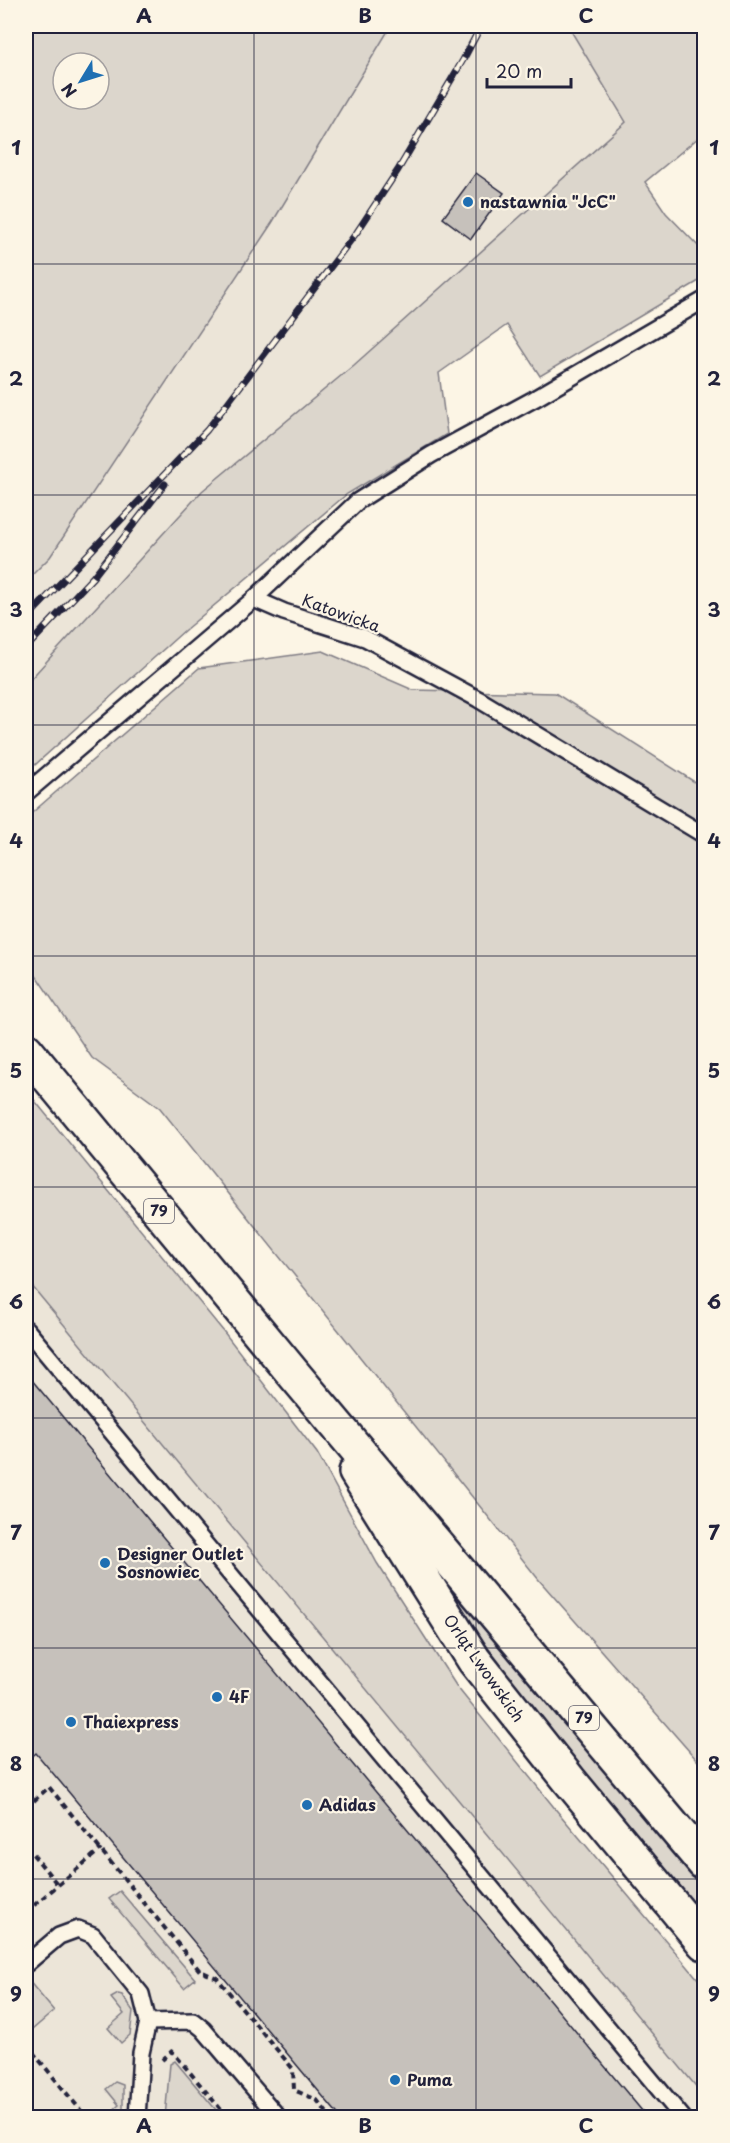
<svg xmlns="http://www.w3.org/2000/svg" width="730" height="2143" viewBox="0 0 730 2143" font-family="'Playpen Sans',sans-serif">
<rect width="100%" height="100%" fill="#fcf5e5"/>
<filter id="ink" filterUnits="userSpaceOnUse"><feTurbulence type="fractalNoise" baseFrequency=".0167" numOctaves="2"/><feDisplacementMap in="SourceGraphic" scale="12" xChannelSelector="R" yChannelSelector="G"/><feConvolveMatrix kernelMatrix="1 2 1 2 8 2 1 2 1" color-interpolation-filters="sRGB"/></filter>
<g filter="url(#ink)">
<!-- built -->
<g fill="#ece5d8">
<path d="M391 26H568L627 122 354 365 202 491 26 684V581L50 557 272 223Z"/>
<path d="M26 1279 704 2096V2117H26Z"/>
</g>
<!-- green -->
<g fill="#dcd6cc" stroke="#7f7c84" stroke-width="1.5" fill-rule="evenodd">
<path d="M26 26H391L272 223 50 557 26 581ZM63 63H99V99H63Z"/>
<path d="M568 26H704V133L645 182 666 213 704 252V278L540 376 507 325 439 373 447 434 347 494 185 630 26 773V684L202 491 354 365 626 122Z"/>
<path d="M323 651 413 690 555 693 704 788V1768L539 1580 160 1108 92 1058 26 961V818L199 668Z"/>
<path d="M26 1090 224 1332 317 1453 377 1563 457 1687 557 1811 704 1986V2096L26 1279Z"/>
<path d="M434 1561 704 1888V1915C610 1801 512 1689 430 1565Z"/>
<path d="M120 1891 195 1979 184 1988 109 1899Z"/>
<path d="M28 1980 54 2011 26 2035V1982Z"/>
<path d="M118 1994 122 1995 133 2011 130 2035 121 2043 108 2028 124 2014 111 1998Z"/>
<path d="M175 2061 222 2117H165L170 2064Z"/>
<path d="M115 2082 123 2085V2117H105L119 2105 106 2089Z"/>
</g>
<!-- building -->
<g fill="#c6c1bb" stroke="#22223b" stroke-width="1.5">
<path d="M476 173 504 193 471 239 443 218Z"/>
<path d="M26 1373 648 2118H341L36 1753 26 1762Z"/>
</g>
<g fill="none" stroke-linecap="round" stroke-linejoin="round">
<!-- lane casing -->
<g stroke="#22223b" stroke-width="20">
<g id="lane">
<path d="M254 599 358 501 431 455 534 399 704 300"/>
<path d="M26 793 254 599 284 612 365 638 478 699 704 835"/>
<path d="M26 1329 683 2118"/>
<path d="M26 1964 59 1936 78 1929 93 1935 141 1994 148 2022 141 2053 137 2118"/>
<path d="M148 2022 193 2021 203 2029 279 2118"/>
</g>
</g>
<!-- primary casing -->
<g stroke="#22223b" stroke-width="38">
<g id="primary">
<path d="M26 1050 292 1372 704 1863"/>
<path d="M356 1472 474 1660 570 1781 704 1943"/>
</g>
</g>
<!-- path -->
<g stroke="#22223b" stroke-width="4" stroke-dasharray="6 4.5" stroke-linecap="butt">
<path d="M26 1808 49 1787 200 1971 217 1978 293 2069 294 2090 317 2100 331 2118"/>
<path d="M26 1846 58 1885"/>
<path d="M26 1912 101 1849"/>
<path d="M26 2044 87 2118"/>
<path d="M162 2060 172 2051 228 2118"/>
</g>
<!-- lane -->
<use href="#lane" stroke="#fcf5e5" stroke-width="15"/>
<!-- primary -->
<use href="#primary" stroke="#fcf5e5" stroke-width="33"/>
<!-- rail casing -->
<g stroke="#22223b" stroke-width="7">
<g id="rail">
<path d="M26 619 207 430 357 232 398 170 463 60 481 26"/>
<path d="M26 648 93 577 165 484"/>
</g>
</g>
<!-- rail -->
<use href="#rail" stroke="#fcf5e5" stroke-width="4.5" stroke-dasharray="14" stroke-linecap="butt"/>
</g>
</g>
<!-- grid -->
<path fill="none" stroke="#22223b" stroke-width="1.5" stroke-opacity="0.55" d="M254 26V2118M476 26V2118M26 264H704M26 495H704M26 725H704M26 956H704M26 1187H704M26 1418H704M26 1648H704M26 1879H704"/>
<!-- markers -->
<g fill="#1f6fb2" stroke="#fcf5e5" stroke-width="2">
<circle cx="468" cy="202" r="6"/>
<circle cx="105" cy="1563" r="6"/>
<circle cx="217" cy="1697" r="6"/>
<circle cx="71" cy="1722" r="6"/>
<circle cx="307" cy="1805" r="6"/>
<circle cx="395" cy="2080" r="6"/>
</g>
<g text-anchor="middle" stroke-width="4.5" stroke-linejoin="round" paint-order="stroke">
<!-- shield labels -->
<g fill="#fcf5e5" stroke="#63616e" stroke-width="1.5">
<rect x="144" y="1199" width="30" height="24" rx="4.5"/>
<rect x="569" y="1706" width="30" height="24" rx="4.5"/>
</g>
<g font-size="15" font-weight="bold" fill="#22223b">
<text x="159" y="1216">79</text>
<text x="584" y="1723">79</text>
</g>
<!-- poi labels -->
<g font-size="16" font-weight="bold" fill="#22223b" stroke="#fcf5e5" text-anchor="start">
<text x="480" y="208">nastawnia "JcC"</text>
<text x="117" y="1560">Designer Outlet<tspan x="117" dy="18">Sosnowiec</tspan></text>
<text x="229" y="1703">4F</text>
<text x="83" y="1728">Thaiexpress</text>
<text x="319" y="1811">Adidas</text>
<text x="407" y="2086">Puma</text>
</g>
<!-- street labels -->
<g font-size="16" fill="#22223b" stroke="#fcf5e5">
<text transform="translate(341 613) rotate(20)" y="6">Katowicka</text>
<text transform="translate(484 1668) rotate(55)" y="6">Orląt Lwowskich</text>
</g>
</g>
<!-- margin -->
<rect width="730" height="2143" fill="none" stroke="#fcf5e5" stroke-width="66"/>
<!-- north arrow -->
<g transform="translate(81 81) rotate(232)"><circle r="28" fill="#fcf5e5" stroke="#a5a1a1" stroke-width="1.5"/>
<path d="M0-4.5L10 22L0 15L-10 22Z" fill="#1f6fb2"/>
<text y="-9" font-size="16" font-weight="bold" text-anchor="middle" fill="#22223b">N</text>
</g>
<!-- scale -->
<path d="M487 78v9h84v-9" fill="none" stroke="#22223b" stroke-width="3"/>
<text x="496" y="78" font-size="18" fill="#22223b" stroke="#fcf5e5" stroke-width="4.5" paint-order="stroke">20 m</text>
<rect x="33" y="33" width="664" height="2077" fill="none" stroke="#22223b" stroke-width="2"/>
<g font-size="20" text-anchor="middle" font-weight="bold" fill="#22223b">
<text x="144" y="23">A</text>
<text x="365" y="23">B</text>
<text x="586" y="23">C</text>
<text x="16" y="155">1</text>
<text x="714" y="155">1</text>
<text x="16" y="386">2</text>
<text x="714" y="386">2</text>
<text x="16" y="617">3</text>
<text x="714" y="617">3</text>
<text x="16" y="848">4</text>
<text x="714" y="848">4</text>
<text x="16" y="1078">5</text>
<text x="714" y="1078">5</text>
<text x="16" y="1309">6</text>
<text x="714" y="1309">6</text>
<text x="16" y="1540">7</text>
<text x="714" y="1540">7</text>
<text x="16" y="1771">8</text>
<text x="714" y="1771">8</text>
<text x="16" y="2001">9</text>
<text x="714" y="2001">9</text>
<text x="144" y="2133">A</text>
<text x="365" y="2133">B</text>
<text x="586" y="2133">C</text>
</g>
</svg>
